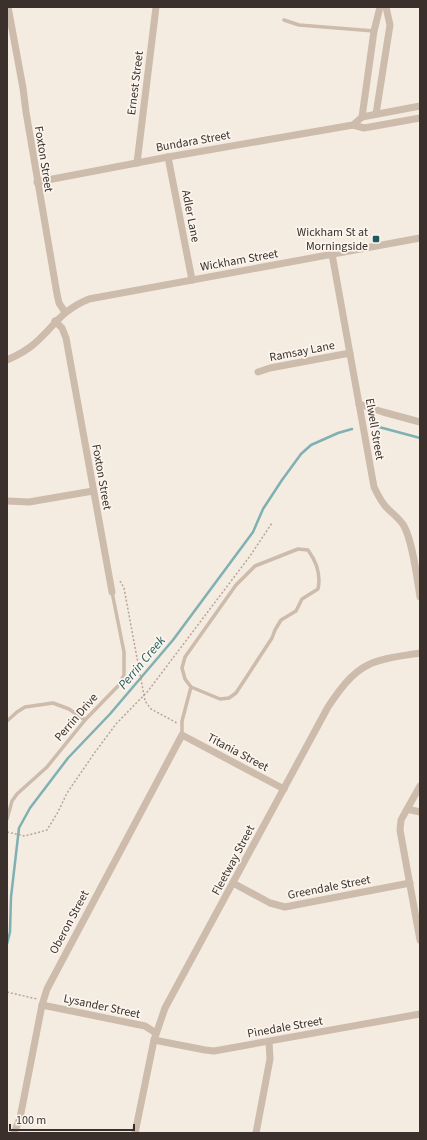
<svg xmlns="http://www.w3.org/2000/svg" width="427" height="1140" viewBox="0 0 427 1140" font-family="'Source Sans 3',sans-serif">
<rect width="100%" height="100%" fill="#f4ebe1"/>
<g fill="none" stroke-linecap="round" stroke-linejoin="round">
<!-- stream -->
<g stroke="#7fb0b2" stroke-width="2.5">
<path d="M379 427 420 438"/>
<path d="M7 944 10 932 11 897 19 828 30 808 68 758 110 714 173 640 253 532 263 509 282 480 301 454 311 445 338 433 352 429"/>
</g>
<!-- path -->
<g stroke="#b9a596" stroke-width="1.5" stroke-dasharray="2 2" stroke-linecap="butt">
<path d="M120 581 124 588 145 701 151 709 177 723"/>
<path d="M7 832 25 836 47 830 58 812 67 793 93 755 116 724 148 691 250 556 272 523"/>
<path d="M7 992 37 999"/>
</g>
<!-- service -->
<g stroke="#cdbbac" stroke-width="3.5">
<path d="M284 20 299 25 374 31"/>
<path d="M298 549 308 550C316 561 321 575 318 589L302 599 296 611 281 620 275 630 272 638 236 693 229 698 220 699 191 687 185 679 182 668 185 657 236 585 255 566Z"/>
<path d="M7 721 17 712 25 707 53 703 69 709 85 720"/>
<path d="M182 735V721L191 687"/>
<path d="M7 819 12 801 17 794 47 767 85 720 118 686 124 675V652L112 592"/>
</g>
<!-- minor -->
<g stroke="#cdbbac" stroke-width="7">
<path d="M8 7 23 88 26 112 57 294 59 303 65 312"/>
<path d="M376 114 390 25 386 7"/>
<path d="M362 117 374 31 380 7"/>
<path d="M353 125 362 117 420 106"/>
<path d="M168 157 192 280"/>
<path d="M137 163 156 7"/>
<path d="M37 182 168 157 353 125 364 128 420 118"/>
<path d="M332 254 374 487C378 495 381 502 387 508 393 514 400 519 404 526 413 543 417 578 420 597"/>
<path d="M55 321 62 328 66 338 112 592"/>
<path d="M7 360C16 356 26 351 34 344 55 326 60 311 89 299L420 238"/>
<path d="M258 372 270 368 350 353"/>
<path d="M359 404 383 412 420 422"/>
<path d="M7 501 29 502 93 491"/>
<path d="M420 786 401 820 400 830 420 940"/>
<path d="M407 809 420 812"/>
<path d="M233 883 270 903 285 907 410 883"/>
<path d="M42 1005 145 1026 156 1033"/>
<path d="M154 1040 205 1050 214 1051 420 1014"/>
<path d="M14 1133 20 1118 42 1005 47 989 182 735 284 789"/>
<path d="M135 1133 154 1040 165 1008 328 707C338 692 351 673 368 665 384 657 403 656 420 653"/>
<path d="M256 1133 270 1059 269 1042"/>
</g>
</g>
<!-- markers -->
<rect fill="#1f5a5e" stroke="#fbf5ee" stroke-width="1.5" x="372" y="235" width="8" height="8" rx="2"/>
<g text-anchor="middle" stroke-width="3.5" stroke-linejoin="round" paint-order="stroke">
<!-- street labels -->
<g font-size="12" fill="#3b302b" stroke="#fbf5ee">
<text transform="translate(135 83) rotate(-83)" y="4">Ernest Street</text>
<text transform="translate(193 141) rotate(-10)" y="4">Bundara Street</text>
<text transform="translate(44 159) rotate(81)" y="4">Foxton Street</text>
<text transform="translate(191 216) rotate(79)" y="4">Adler Lane</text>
<text transform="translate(239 260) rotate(-10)" y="4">Wickham Street</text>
<text transform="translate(302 351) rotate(-11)" y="4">Ramsay Lane</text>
<text transform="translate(375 429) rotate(80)" y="4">Elwell Street</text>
<text transform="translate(102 477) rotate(80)" y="4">Foxton Street</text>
<text transform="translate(76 717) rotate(-49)" y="4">Perrin Drive</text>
<text transform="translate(238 752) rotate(28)" y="4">Titania Street</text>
<text transform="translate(233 860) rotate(-62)" y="4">Fleetway Street</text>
<text transform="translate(329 887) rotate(-11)" y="4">Greendale Street</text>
<text transform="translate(69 922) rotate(-62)" y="4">Oberon Street</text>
<text transform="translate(102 1006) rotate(12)" y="4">Lysander Street</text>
<text transform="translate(285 1027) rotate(-10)" y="4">Pinedale Street</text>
</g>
<!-- poi labels -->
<g font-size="12" fill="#3b302b" stroke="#fbf5ee" text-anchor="end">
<text x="368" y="236">Wickham St at<tspan x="368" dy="14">Morningside</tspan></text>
</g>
<!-- water labels -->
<g font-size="13" font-style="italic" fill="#1f5a5e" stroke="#fbf5ee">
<text transform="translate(141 662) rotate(-50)" y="5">Perrin Creek</text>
</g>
</g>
<!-- border -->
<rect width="427" height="1140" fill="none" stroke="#3b302b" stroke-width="16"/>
<!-- scale -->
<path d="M10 1124v6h124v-6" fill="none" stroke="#3b302b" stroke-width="2"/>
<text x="16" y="1124" font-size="12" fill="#3b302b" stroke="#fbf5ee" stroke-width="3" paint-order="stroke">100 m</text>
</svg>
